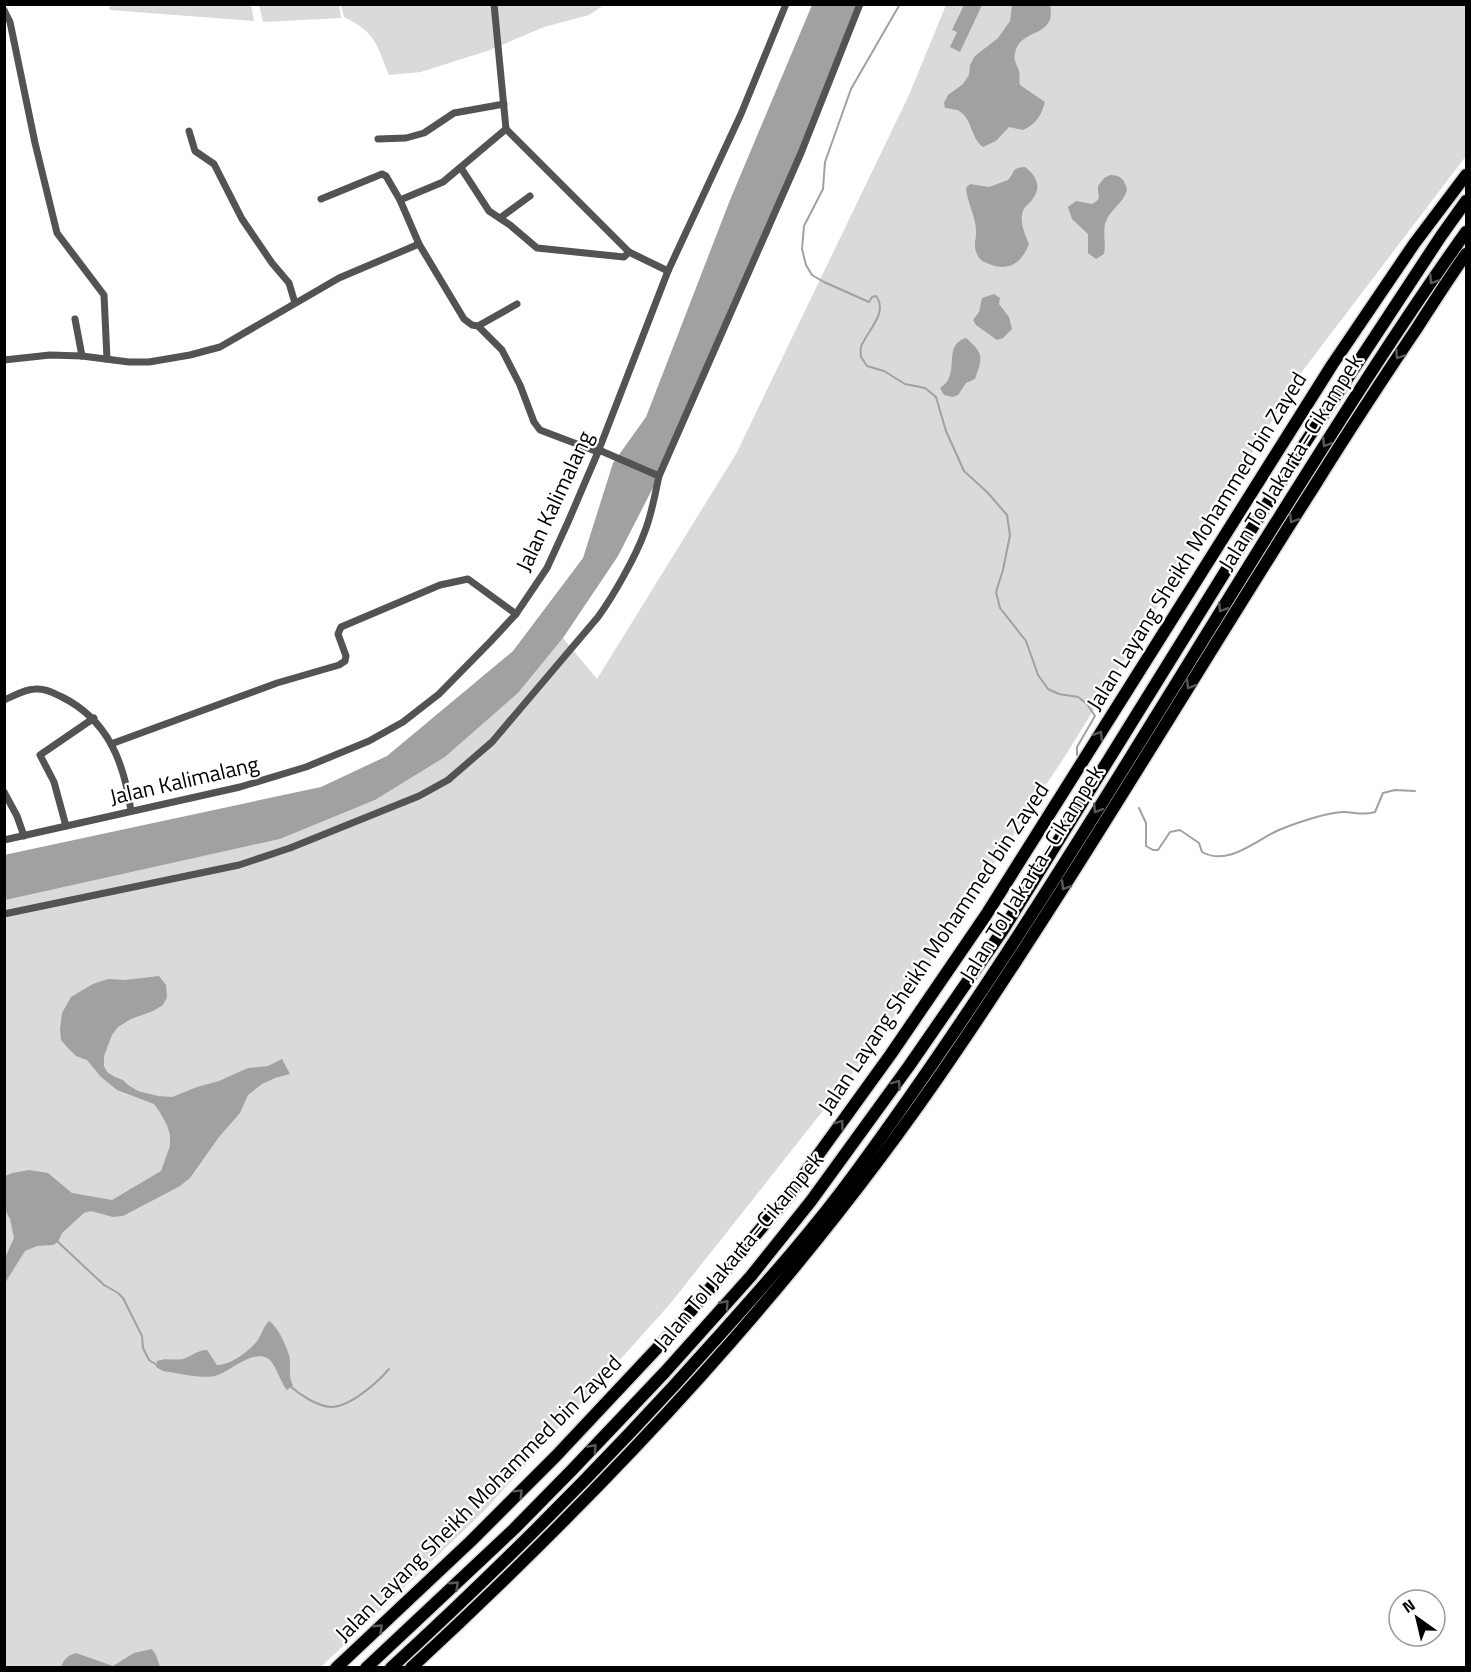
<svg xmlns="http://www.w3.org/2000/svg" width="1471" height="1672" viewBox="0 0 1471 1672" font-family="'Titillium Web',sans-serif">
<rect width="100%" height="100%" fill="#fff"/>
<!-- green -->
<g fill="#dadada">
<path d="M109 5H251L254 21 110 10Z"/>
<path d="M259 5H339L341 18 263 22Z"/>
<path d="M341 5H604L589 15 544 27 490 50 421 72 389 75C376 43 376 33 344 17Z"/>
<path d="M946 5H1466V156L1304 369 1067 753 875 1045 670 1304 485 1510 321 1667H5L4 899 280 839 375 800 445 757 518 693 563 638 597 679 736 454 909 95Z"/>
</g>
<!-- water -->
<g fill="#a1a1a1">
<path d="M812 5H863L659 476 618 556 563 638 518 693 445 757 375 800 280 839 5 900 4 855 321 787 387 756 513 651 583 558 613 463 646 417 730 200Z"/>
<path d="M964 5H982L960 52 950 47 957 32 952 30Z"/>
<path d="M1012 5H1050C1057 39 1020 27 1015 53 1013 60 1017 65 1019 71 1020 75 1019 81 1020 85L1045 102C1041 116 1036 124 1023 130L1009 127 996 141 983 147C971 139 972 118 959 111 956 109 950 109 945 108L944 103 948 95 963 84 969 75 970 65 975 56 998 38 1010 21Z"/>
<path d="M1025 167C1037 176 1042 188 1032 200 1029 204 1024 207 1023 211 1019 221 1025 235 1029 244 1021 264 1008 272 989 264 985 262 980 261 978 256 972 246 977 239 976 229 975 215 967 202 966 188L970 184 989 187 1008 180C1016 171 1011 168 1025 167Z"/>
<path d="M1110 175C1121 175 1125 180 1127 190 1123 204 1109 210 1105 224 1103 233 1106 245 1104 254L1096 259 1088 253V234L1072 219 1068 207 1076 201 1092 204C1103 198 1097 195 1098 186L1104 178Z"/>
<path d="M994 294 1000 298 999 304 1009 317 1012 329 1003 338 997 340 976 325 973 320 979 312 982 298Z"/>
<path d="M966 338C984 354 983 357 975 379L966 383 958 395 953 397 944 395 940 388C962 375 941 345 966 338Z"/>
<path d="M159 976 166 985 167 997 163 1005 153 1011 131 1019 118 1027 112 1035 104 1056V1066L107 1072 115 1077 123 1080 128 1085 138 1091 158 1096 172 1097 197 1087 219 1081 248 1068 268 1066 282 1059 290 1074 275 1078 262 1084 248 1095 240 1113 219 1137 190 1178 180 1186 123 1216 113 1217 91 1211 84 1213 62 1233 58 1242 53 1245 37 1246 25 1251 5 1283V1258L14 1238 10 1219 5 1210V1176L12 1173 29 1170 48 1173 72 1193 112 1200 161 1171 170 1146V1135L167 1125 159 1111 154 1104 117 1090 101 1077 87 1060 76 1056 67 1047 61 1040 60 1029 62 1013 71 997 93 984 108 979 125 980Z"/>
<path d="M269 1321C278 1327 286 1345 289 1355 292 1365 287 1375 293 1385L287 1390C280 1382 276 1363 267 1358 251 1350 230 1372 215 1376 203 1379 176 1373 163 1371L156 1367 157 1361C167 1357 173 1361 183 1359 191 1357 197 1350 207 1350L217 1365C229 1366 250 1351 257 1341 262 1334 263 1327 269 1321Z"/>
<path d="M152 1649 156 1655 160 1667H61C63 1660 68 1655 76 1653L113 1666 134 1653Z"/>
</g>
<g fill="none" stroke-linecap="round" stroke-linejoin="round">
<!-- stream -->
<g stroke="#a1a1a1" stroke-width="2">
<path d="M900 4 851 89 825 162 823 189 804 226 802 249 806 265 812 275 824 282 869 302 872 297 876 296C889 313 866 332 861 347 860 350 861 354 861 357L867 366 884 371 905 384 925 388 936 397 946 431 964 471 988 493 1007 515 1010 535 1003 570 996 592 1000 608 1026 641 1038 675 1048 689 1059 694 1078 697 1087 704 1095 716 1077 747V755"/>
<path d="M1139 808 1146 823V846L1153 850H1158L1170 832 1180 830 1199 843 1202 852C1229 867 1257 839 1279 830 1293 824 1328 812 1343 812 1355 812 1363 816 1375 812L1383 793 1395 790 1415 791"/>
<path d="M58 1242 104 1285 118 1293 123 1298 142 1336 143 1348 149 1360 157 1365"/>
<path d="M290 1386C300 1395 317 1406 331 1407 350 1407 378 1382 389 1369"/>
</g>
<!-- highway casing -->
<g stroke="#dbdbdb" stroke-width="15">
<g id="highway">
<path d="M336 1668 471 1541 556 1456 678 1326 787 1198 891 1054 986 915 1332 365 1414 244 1466 175"/>
<path d="M366 1668 514 1529 572 1470 665 1372 751 1276 811 1201 909 1066 1003 930 1305 443 1441 236 1466 201"/>
<path d="M391 1668C505 1563 613 1455 716 1339 764 1285 812 1232 855 1173 1005 969 1134 750 1268 535 1332 433 1396 330 1466 232"/>
<path d="M411 1668C611 1483 800 1282 953 1056 1080 869 1194 675 1315 485 1348 432 1382 380 1417 328 1433 303 1449 278 1466 254"/>
</g>
</g>
<!-- street -->
<g stroke="#535353" stroke-width="7">
<path d="M494 4 506 129 443 182 400 200 419 244 464 319 472 325 478 326 502 350 520 385 534 422 540 430 598 452"/>
<path d="M4 10 10 22 35 143 57 233 104 295 107 359"/>
<path d="M506 129 629 252 668 271"/>
<path d="M189 131 195 151 214 164 242 219 272 263 289 283 295 303"/>
<path d="M378 139 406 138 424 133 454 113 504 104"/>
<path d="M461 168 489 211 510 225 537 248 624 257 629 252"/>
<path d="M321 199 382 174 386 176 400 200"/>
<path d="M500 218 530 196"/>
<path d="M75 319 82 356"/>
<path d="M478 326 517 304"/>
<path d="M4 360 50 355 82 356 129 362H149L190 355 220 347 339 278 419 244"/>
<path d="M599 450 659 476"/>
<path d="M4 700C14 696 25 689 35 689 45 688 53 693 62 697 108 720 124 762 131 811"/>
<path d="M111 744 277 683 339 665 345 661 346 656 338 634 341 627 440 585 468 579 516 614"/>
<path d="M4 792 17 816 24 836"/>
<path d="M66 826 54 782 40 755 94 718"/>
<path d="M4 840 240 787 306 767 369 741 403 722 439 694 491 641 516 614 547 568 568 522 598 452 668 271 741 114 786 4"/>
<path d="M4 914 239 865 290 848 419 796 448 780 492 742 598 617C614 595 636 556 645 531 652 513 655 494 659 476L801 153 860 4"/>
</g>
<!-- highway -->
<use href="#highway" stroke="#000" stroke-width="12"/>
</g>
<!-- one-way arrows -->
<defs><path id="oneway-chevron" d="M-2-3.5L2.5 0L-2 3.5" fill="none" stroke-width="1.6" stroke-linecap="round" stroke-linejoin="round" transform="scale(1.5)"/></defs>
<g stroke="#595959">
<use href="#oneway-chevron" transform="translate(1433 280) rotate(124)"/>
<use href="#oneway-chevron" transform="translate(1399 355) rotate(124)"/>
<use href="#oneway-chevron" transform="translate(1326 443) rotate(122)"/>
<use href="#oneway-chevron" transform="translate(1293 519) rotate(122)"/>
<use href="#oneway-chevron" transform="translate(1222 608) rotate(122)"/>
<use href="#oneway-chevron" transform="translate(1190 685) rotate(122)"/>
<use href="#oneway-chevron" transform="translate(1099 735) rotate(-58)"/>
<use href="#oneway-chevron" transform="translate(1097 809) rotate(122)"/>
<use href="#oneway-chevron" transform="translate(1065 886) rotate(122)"/>
<use href="#oneway-chevron" transform="translate(897 1084) rotate(-54)"/>
<use href="#oneway-chevron" transform="translate(840 1124) rotate(-54)"/>
<use href="#oneway-chevron" transform="translate(725 1304) rotate(-48)"/>
<use href="#oneway-chevron" transform="translate(593 1448) rotate(-47)"/>
<use href="#oneway-chevron" transform="translate(519 1493) rotate(-45)"/>
<use href="#oneway-chevron" transform="translate(455 1585) rotate(-43)"/>
<use href="#oneway-chevron" transform="translate(379 1628) rotate(-44)"/>
</g>
<g text-anchor="middle" stroke-width="4.5" stroke-linejoin="round" paint-order="stroke">
<!-- street labels -->
<g font-size="22" fill="#000" stroke="#fff">
<text transform="translate(1290 462) rotate(-58)" y="8">Jalan Tol Jakarta–Cikampek</text>
<text transform="translate(554 501) rotate(-65)" y="8">Jalan Kalimalang</text>
<text transform="translate(1196 541) rotate(-58)" y="8">Jalan Layang Sheikh Mohammed bin Zayed</text>
<text transform="translate(184 780) rotate(-13)" y="8">Jalan Kalimalang</text>
<text transform="translate(1031 873) rotate(-58)" y="8">Jalan Tol Jakarta–Cikampek</text>
<text transform="translate(933 948) rotate(-56)" y="8">Jalan Layang Sheikh Mohammed bin Zayed</text>
<text transform="translate(738 1251) rotate(-50)" y="8">Jalan Tol Jakarta–Cikampek</text>
<text transform="translate(478 1498) rotate(-45)" y="8">Jalan Layang Sheikh Mohammed bin Zayed</text>
</g>
</g>
<!-- border -->
<rect width="1471" height="1672" fill="none" stroke="#000000" stroke-width="12"/>
<!-- north arrow -->
<g transform="translate(1417 1618) rotate(326)"><circle r="28" fill="#ffffff" stroke="#999999" stroke-width="1.5"/>
<path d="M0-4.5L10 22L0 15L-10 22Z" fill="#000000"/>
<text y="-9" font-size="16" font-weight="bold" text-anchor="middle" fill="#000000">N</text>
</g>
</svg>
